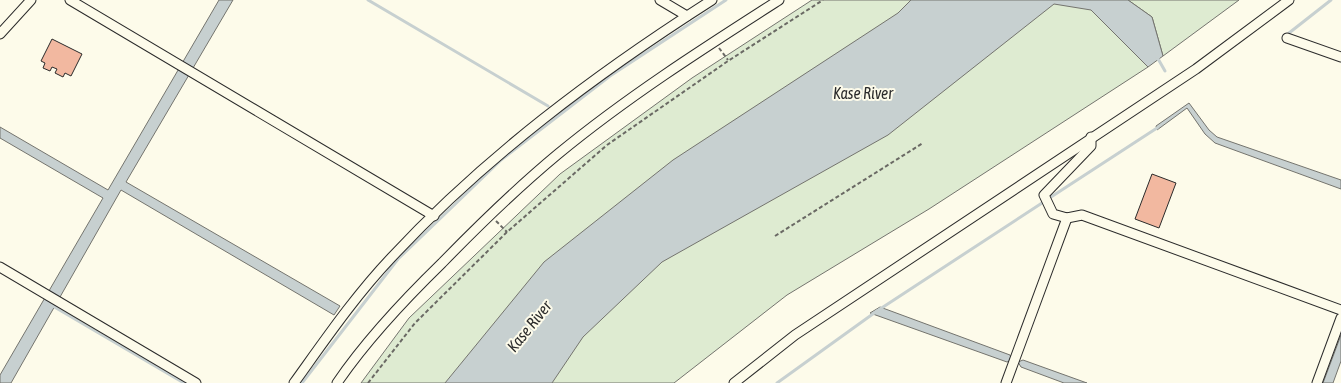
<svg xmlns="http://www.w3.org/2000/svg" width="1341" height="383" viewBox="0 0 1341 383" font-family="'Asap Condensed',sans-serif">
<rect width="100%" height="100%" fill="#fdfbea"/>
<!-- green -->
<g fill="#deebd1" stroke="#74746e">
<path d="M812 0H934L461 383H361L409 318 560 174 692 78Z"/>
<path d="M1042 0H1090L1139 48 1148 67 929 209 787 295 674 383H538L666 249Z"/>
<path d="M1128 0H1239L1163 56 1152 17Z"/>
</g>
<!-- water -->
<g fill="#c7d0d0" stroke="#74746e">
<path d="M219 0H233L126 182 340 306 334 315 121 190 11 383H0V375L103 198 0 138V127L108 190Z"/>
<path d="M911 0H1128L1152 17 1163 56 1148 67 1091 10 1054 4 888 135 662 262 583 337 552 383H445L544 262 673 160 898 13Z"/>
<path d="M1189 103 1209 130 1217 137 1341 180V189L1215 143 1205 134 1187 108 1157 130 1156 126Z"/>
<path d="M880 307 1010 355 1012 360 1007 362 870 313Z"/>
<path d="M1341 335V361L1333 383H1323Z"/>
<path d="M1023 360 1087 383H1064L1021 367 1018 362Z"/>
</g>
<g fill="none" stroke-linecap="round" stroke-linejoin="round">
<!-- stream -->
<g stroke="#c7d0d0" stroke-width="3">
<path d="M368 0 548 106"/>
<path d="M1289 33 1331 0"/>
<path d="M1157 57 1165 71"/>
<path d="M1051 197 1157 128"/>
<path d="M51 305 184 383"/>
<path d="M302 383 398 259 501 160 610 76 726 0"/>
<path d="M777 383 877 311 1042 203"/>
</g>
</g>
<!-- building -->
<g fill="#f2b8a0" stroke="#2b2b2b">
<path d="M52 39 82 54 71 76 65 73 63 77 55 73 57 69 52 67 50 71 43 68 45 63 41 61Z"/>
<path d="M1152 174 1176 183 1159 228 1135 219Z"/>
</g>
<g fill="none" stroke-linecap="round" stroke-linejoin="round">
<!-- minor casing -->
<g stroke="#2b2b2b" stroke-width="11">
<g id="minor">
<path d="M70 0 434 216"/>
<path d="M660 0 687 16"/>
<path d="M0 34 31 0"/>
<path d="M1287 38 1341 57"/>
<path d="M1091 137V146L1044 195 1053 214 1067 218 1082 215 1341 310"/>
<path d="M0 267 196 383"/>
<path d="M294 383C325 340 355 296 391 258 485 157 596 74 712 0"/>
<path d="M337 383C367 339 404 300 442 263 479 225 517 188 558 154 627 97 704 48 779 0"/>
<path d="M734 383 795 335 1196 69 1289 0"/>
<path d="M1006 383 1067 218"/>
<path d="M1317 383 1341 318"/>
</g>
</g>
<!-- path -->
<g stroke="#6a6964" stroke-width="2" stroke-dasharray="4 2.5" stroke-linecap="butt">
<path d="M719 48 728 60"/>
<path d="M496 221 507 232"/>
<path d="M775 236 923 143"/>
<path d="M368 383 415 323 507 232 607 145 728 61 823 0"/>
</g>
<!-- minor -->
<use href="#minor" stroke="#fdfbea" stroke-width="9"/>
</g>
<g text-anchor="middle" stroke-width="4" stroke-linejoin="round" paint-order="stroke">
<!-- water labels -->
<g font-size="16" font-style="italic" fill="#2b2b2b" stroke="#fdfbea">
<text x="863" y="99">Kase River</text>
<text transform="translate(529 326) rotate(-51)" y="6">Kase River</text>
</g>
</g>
</svg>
